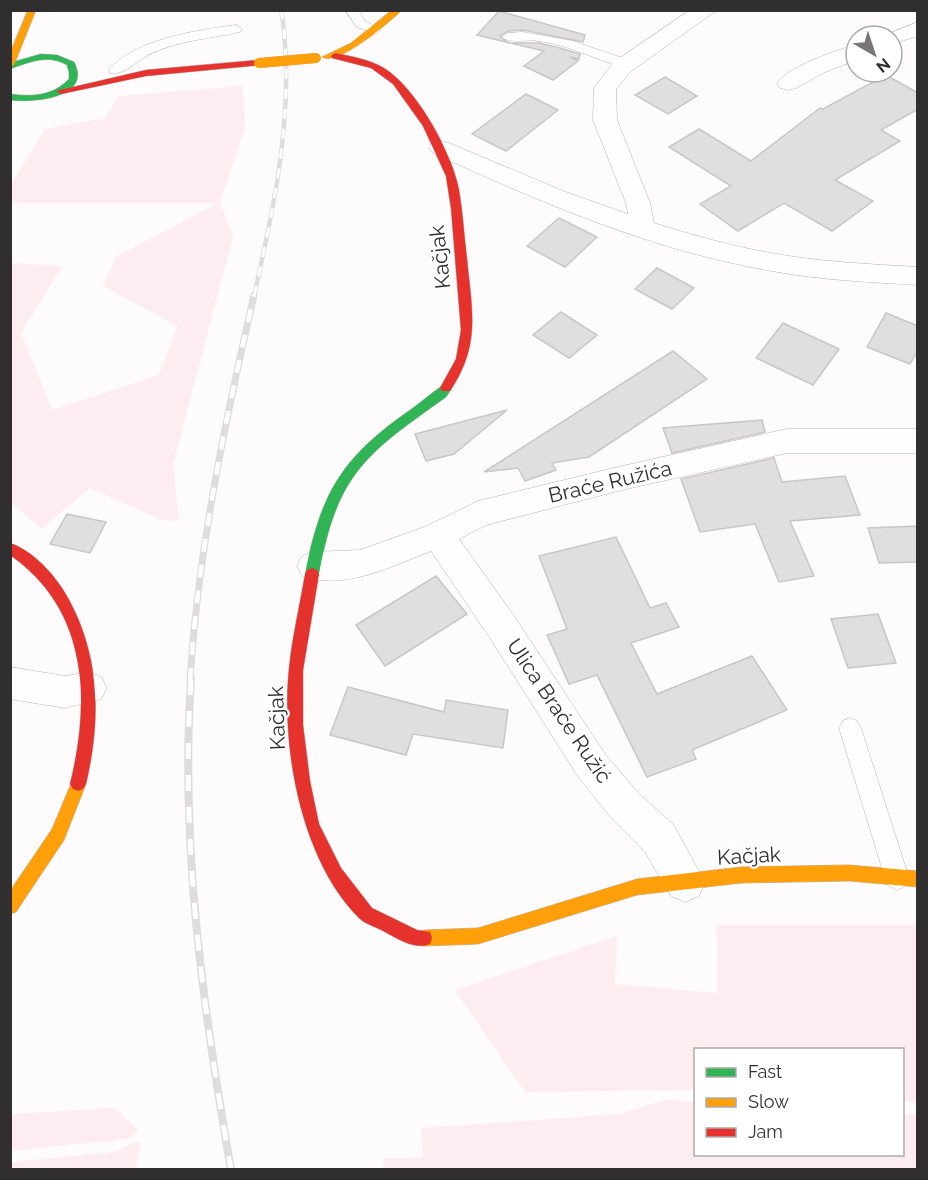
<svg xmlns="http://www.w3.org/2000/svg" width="928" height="1180" viewBox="0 0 928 1180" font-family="Raleway,sans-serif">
<rect width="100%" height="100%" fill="#fdfbfc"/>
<!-- green -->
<g fill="#fdedf0">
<path d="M242 86 245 128 220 203 233 236 173 464 179 521 161 520 90 488 42 528 11 503V263L62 266 21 333 52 410 159 375 177 326 103 286 117 256 219 203H11V185L45 129 105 118 119 96Z"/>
<path d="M717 925H917V1103L903 1101 902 1050H696L695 1090 525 1092 455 990 617 936 615 984 718 993Z"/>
<path d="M664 1100 695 1102 696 1154H902L903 1114H917V1169H384L383 1159 423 1158 421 1128 620 1114Z"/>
<path d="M114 1108 139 1131 127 1139 11 1151V1114Z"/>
<path d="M140 1140 136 1169H11V1162L114 1152Z"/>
</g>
<!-- building -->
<g fill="#e1dedf" stroke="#c8c6c6" stroke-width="1.5">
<path d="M499 11 585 35 583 42 523 30 508 31 500 36 509 43H539L560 48 580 54 579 59 570 57 578 61 553 80 524 66 544 51 477 35Z"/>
<path d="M886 75 918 93V109L881 130 900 141 835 180 873 201 832 231 784 203 738 231 700 204 731 186 669 147 699 129 751 161 820 108 823 109Z"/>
<path d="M665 77 697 96 668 114 635 95Z"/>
<path d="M526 94 558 110 506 151 472 134Z"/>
<path d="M559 218 597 237 565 267 527 246Z"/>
<path d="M657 268 694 288 672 309 635 289Z"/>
<path d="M561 312 597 335 569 358 533 335Z"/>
<path d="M886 313 918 326V350L910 364 867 347Z"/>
<path d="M783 323 839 349 813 385 756 358Z"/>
<path d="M673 351 707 379 589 457 552 463 556 470 525 481 518 468 484 472Z"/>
<path d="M507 410 454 454 426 461 415 434Z"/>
<path d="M762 420 765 432 672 453 663 428Z"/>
<path d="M774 458 782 482 845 476 860 515 790 521 814 576 779 582 755 524 700 532 681 479Z"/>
<path d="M67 514 106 522 90 553 50 544Z"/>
<path d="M918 526V562L879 563 868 528Z"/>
<path d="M616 537 650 608 666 603 679 627 631 643 657 694 752 656 787 710 692 750 696 759 647 777 597 675 569 684 547 635 567 629 539 556Z"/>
<path d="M436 576 467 614 385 666 356 625Z"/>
<path d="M878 614 896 663 848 668 831 619Z"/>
<path d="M348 687 444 712 446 700 508 710 503 748 413 734 406 755 330 735Z"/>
</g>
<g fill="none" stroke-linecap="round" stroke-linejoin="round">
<!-- lane casing -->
<g stroke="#b6b5b5" stroke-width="1">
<g id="lane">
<path d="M345 10H358L365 21 381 30 375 34 357 27Z"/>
<path d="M236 25 242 29 240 32C209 39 178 40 148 55 137 61 123 76 110 73L108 70C136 39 197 30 236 25Z"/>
<path d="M523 32 573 41 631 61 632 64 626 68C596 60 569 45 539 41 528 39 510 44 502 37L508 33Z"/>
<path d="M850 718 857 721 861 728 909 878 905 886 897 890 889 886 885 878 839 728 843 721Z"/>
</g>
</g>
<!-- street casing -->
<g stroke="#b6b5b5" stroke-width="1">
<g id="street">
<path d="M690 10H717L630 72 616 89 617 120 650 203 654 223C692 235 731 246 771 253 819 262 868 264 918 267V285C869 282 820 280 772 271 654 251 542 203 433 153L429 148 433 143 441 141 449 143 563 191 628 214 626 203 593 120 594 88 614 62Z"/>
<path d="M918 22V36L892 44V36H883Z"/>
<path d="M856 45V60L823 73 796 88 788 90 780 88 777 83C788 67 836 50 856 45Z"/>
<path d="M787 429H918V453H787L618 491 486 525 459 539 514 616 605 754 639 794 673 824 705 882 699 896 685 902 671 896 645 852 613 820 579 778 490 638 431 551C392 566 345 591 302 576L297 566 302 556 313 552 360 550 427 526 478 501 618 467Z"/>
<path d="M10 667 65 676 89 672 101 677 107 688 101 699 65 708 10 699Z"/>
</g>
</g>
<!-- fast casing -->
<g stroke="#b6b5b5" stroke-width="1">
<g id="fast">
<path d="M41 54 57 55 74 62C93 98 33 103 10 100V94C32 97 53 96 69 79V72L67 65C48 54 30 62 10 69V63Z"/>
<path d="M446 384 452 388 446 397C366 454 337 473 319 574L317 578H307L305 574C321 491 343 456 413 408 420 403 441 385 446 384Z"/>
</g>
</g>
<!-- slow casing -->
<g stroke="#b6b5b5" stroke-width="1">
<g id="slow">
<path d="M28 10H36L14 65 10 68V53Z"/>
<path d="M392 10H402C390 22 337 67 322 57L351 43Z"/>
<path d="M78 777 83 779 86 784 64 840 16 912 10 914V891L52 829 73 779Z"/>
<path d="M849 865 918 871V887L849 881 741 883 637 895 478 944 424 946 418 944 416 938 418 932 424 930 478 928 637 879 741 867Z"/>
</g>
</g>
<!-- jam casing -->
<g stroke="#b6b5b5" stroke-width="1">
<g id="jam">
<path d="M335 53C354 57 375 60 391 73 420 96 452 153 459 190 463 213 464 236 467 259 472 311 481 345 450 391H442L440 388 456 359 461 330 451 208 446 176 423 126 393 84 371 68 332 58 331 56Z"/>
<path d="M259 60 262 61V65L146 76 61 94 56 91 146 70Z"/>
<path d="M10 543C31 550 50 570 62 588 100 648 102 716 86 784L83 789 78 791 73 789 70 784C91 700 88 609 10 555Z"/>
<path d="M312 568 317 570 319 574 303 670V725L310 781 319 824 341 868 372 908 417 930 430 932 432 938 430 944C413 951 394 936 379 929 373 926 364 923 359 918 301 860 281 748 289 669 292 637 300 605 305 574L307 570Z"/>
</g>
</g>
<!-- lane -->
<use href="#lane" fill="#fffeff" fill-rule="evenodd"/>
<!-- street -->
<use href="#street" fill="#fffeff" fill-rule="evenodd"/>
<!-- fast -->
<use href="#fast" fill="#30b455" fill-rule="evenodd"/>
<!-- slow -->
<use href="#slow" fill="#ff9f0a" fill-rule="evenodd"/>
<!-- jam -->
<use href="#jam" fill="#e5322d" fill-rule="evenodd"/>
<!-- rail-far2 casing -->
<g stroke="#dedcdd" stroke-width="4.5">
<path id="rail-far2" d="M254 296C271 220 288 143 286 65 285 46 285 28 281 10"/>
</g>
<!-- rail-far1 casing -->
<g stroke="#dedcdd" stroke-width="7">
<path id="rail-far1" d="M190 681C198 550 225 422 254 295"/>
</g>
<!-- rail casing -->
<g stroke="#dedcdd" stroke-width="8">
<path id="rail" d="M191 679C180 844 203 1008 231 1170"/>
</g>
<!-- rail-far2 -->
<use href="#rail-far2" stroke="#fff" stroke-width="3" stroke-dasharray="10" stroke-linecap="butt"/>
<!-- rail-far1 -->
<use href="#rail-far1" stroke="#fff" stroke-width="4.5" stroke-dasharray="13" stroke-linecap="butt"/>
<!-- rail -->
<use href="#rail" stroke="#fff" stroke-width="5" stroke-dasharray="16" stroke-linecap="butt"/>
<!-- slow-bridge casing -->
<g stroke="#b6b5b5" stroke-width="10" stroke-linecap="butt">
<path id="slow-bridge" d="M259 63 316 58"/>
</g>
<!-- slow-bridge -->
<use href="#slow-bridge" stroke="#ff9f0a" stroke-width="10"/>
</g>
<g text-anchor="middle" stroke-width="4.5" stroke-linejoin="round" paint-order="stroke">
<!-- street labels -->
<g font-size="21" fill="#302e2e" stroke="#fff">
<text transform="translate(440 257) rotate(-96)" y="7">Kačjak</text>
<text transform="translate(610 482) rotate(-13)" y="7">Braće Ružića</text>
<text transform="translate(559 711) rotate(56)" y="7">Ulica Braće Ružić</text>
<text transform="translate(277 718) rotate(-92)" y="7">Kačjak</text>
<text transform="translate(749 856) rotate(-3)" y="7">Kačjak</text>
</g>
</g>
<!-- border -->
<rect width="928" height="1180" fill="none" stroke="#302e2e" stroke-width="24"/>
<!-- legend -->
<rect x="694" y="1048" width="210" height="108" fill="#ffffff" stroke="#acabab" stroke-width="1.5"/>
<rect x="706" y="1068" width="30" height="9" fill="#30b455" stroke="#acabab" stroke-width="1.5"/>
<text x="748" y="1078" font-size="18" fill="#302e2e">Fast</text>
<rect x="706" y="1098" width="30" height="9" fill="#ff9f0a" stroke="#acabab" stroke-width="1.5"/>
<text x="748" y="1108" font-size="18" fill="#302e2e">Slow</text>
<rect x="706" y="1128" width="30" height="9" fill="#e5322d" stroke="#acabab" stroke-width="1.5"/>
<text x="748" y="1138" font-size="18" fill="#302e2e">Jam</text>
<!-- north arrow -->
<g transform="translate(874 54) rotate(141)"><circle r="28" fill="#ffffff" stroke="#acabab" stroke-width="1.5"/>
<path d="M0-4.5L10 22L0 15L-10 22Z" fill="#787676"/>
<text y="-9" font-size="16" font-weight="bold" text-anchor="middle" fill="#302e2e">N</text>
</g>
</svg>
